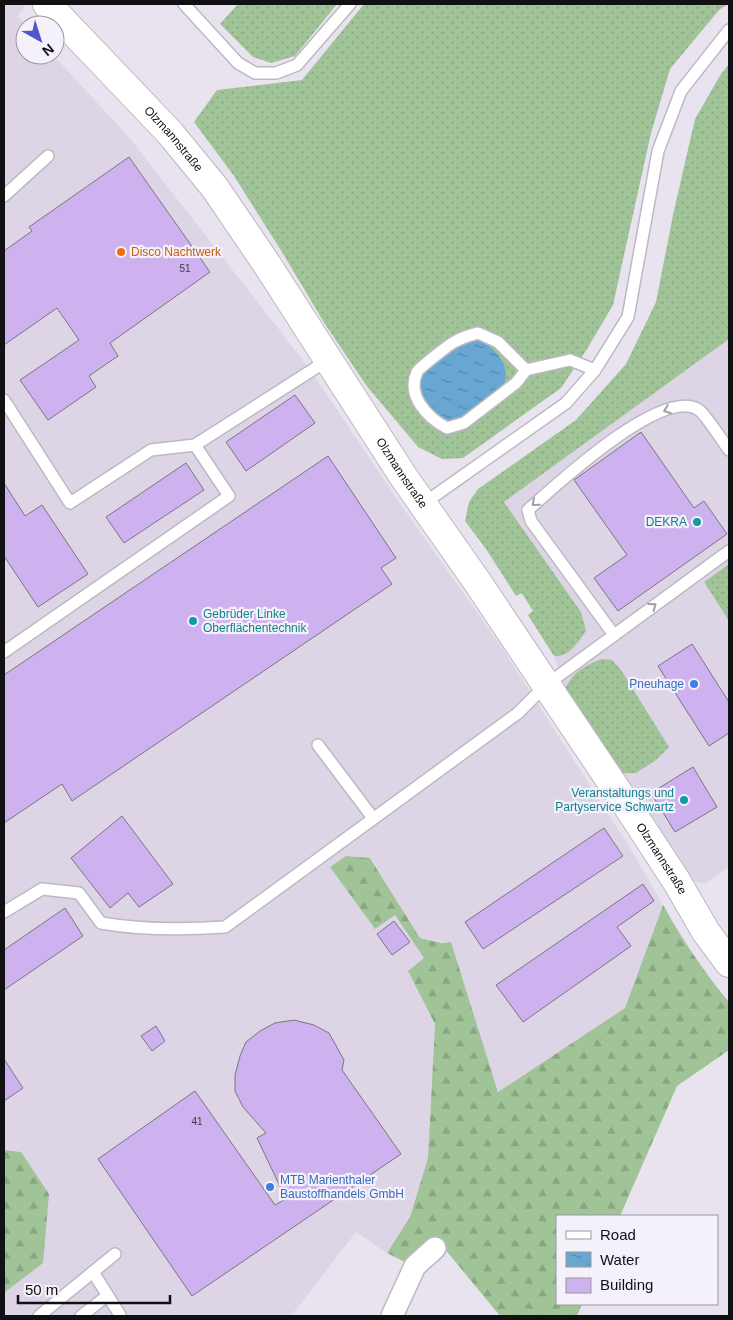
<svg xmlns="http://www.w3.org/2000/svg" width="733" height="1320" viewBox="0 0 733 1320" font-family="Helvetica,sans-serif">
<defs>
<pattern id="grass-dots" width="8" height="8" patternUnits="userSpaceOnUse" patternTransform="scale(1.25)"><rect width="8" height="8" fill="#a0c398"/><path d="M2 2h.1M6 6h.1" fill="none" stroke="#89a682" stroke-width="1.8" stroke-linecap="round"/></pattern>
<pattern id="forest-firs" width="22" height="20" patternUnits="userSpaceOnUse" patternTransform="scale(1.25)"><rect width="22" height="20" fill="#a0c398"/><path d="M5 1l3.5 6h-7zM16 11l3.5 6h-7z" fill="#89a682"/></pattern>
<pattern id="water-ripples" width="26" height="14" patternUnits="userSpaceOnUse" patternTransform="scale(1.25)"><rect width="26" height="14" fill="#67a7d1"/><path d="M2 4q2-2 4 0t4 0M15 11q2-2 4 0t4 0" fill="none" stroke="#5387a8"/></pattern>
</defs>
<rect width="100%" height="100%" fill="#e8e3ee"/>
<!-- built -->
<g fill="#ddd5e6">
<path d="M4 4H26L18 16 26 25 25 55H53L128 136 309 368 401 505 501 646 630 848 663 905 625 1008 498 1092 451 943 420 938 371 858 346 856 330 867 374 928 395 915 425 958 408 971 435 1024 428 1158 410 1217 387 1253 356 1232 291 1316H4V1293L43 1263 21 1152 4 1150Z"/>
<path d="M729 339V564L704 582 729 621V867L705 884 691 880 569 699 554 656H558L581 612 504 502Z"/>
</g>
<!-- grass -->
<g fill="url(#grass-dots)">
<path d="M238 4H337L295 56 271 63 253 57 220 24Z"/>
<path d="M364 4H728L719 10 670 69 651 133 613 305 587 349 561 388 463 458 442 459 418 447 366 385 325 324 282 252 234 176 194 122 217 90 302 80Z"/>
<path d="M729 64V339L504 502 581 612 586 631C578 642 570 657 554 656L528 615 533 611 523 595 522 593 516 596 486 549 465 521 469 502 478 489 576 420 626 364 656 302 673 215 695 119 721 74Z"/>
<path d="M729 564V621L704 582Z"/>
<path d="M601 659 612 660 621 670 669 747 656 760 636 773H621L569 699 566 687C575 670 584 667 601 659Z"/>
</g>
<!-- forest -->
<g fill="url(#forest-firs)">
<path d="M346 856 370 858 420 938 442 943 451 942 498 1092 625 1008 663 905C684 942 702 969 729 1002V1050L677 1086 620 1216H557V1304H582L577 1316H500L435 1237 407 1263 387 1253 410 1217 428 1158 435 1024 408 971 424 958 395 915 375 929 330 867Z"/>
<path d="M4 1150 21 1152 49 1194 43 1263 4 1293Z"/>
</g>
<!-- water -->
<path fill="url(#water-ripples)" d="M481 340C496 349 515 370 501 388 497 393 490 396 486 400 474 410 457 426 441 418 429 413 423 399 419 387 420 384 421 379 423 376 434 361 463 342 481 340Z"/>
<!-- building -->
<g fill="#ceb1ef" stroke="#7a767f">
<path d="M129 157 210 272 110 343 118 356 89 376 96 387 48 420 20 380 79 340 57 308 4 345V251L32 231 29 227Z"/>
<path d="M295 395 315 423 246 471 226 442Z"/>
<path d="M641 432 694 508 704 501 727 534 618 611 594 578 627 555 574 480Z"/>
<path d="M328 456 396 558 381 568 392 584 72 801 62 784 4 823V675Z"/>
<path d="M186 463 204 490 124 543 106 517Z"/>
<path d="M4 483 25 516 42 505 88 574 38 607 4 556Z"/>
<path d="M692 644 729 702V733L709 746 658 666Z"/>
<path d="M693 767 717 807 675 832 651 793Z"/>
<path d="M122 816 173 884 139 907 128 893 110 908 71 858Z"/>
<path d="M604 828 623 856 483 949 465 922Z"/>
<path d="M643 884 654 901 617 927 631 946 523 1022 496 985Z"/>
<path d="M65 908 83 936 4 990V950Z"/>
<path d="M394 921 410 942 392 955 377 934Z"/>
<path d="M294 1020 314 1025 329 1033 344 1060 342 1070 401 1154 192 1296 98 1159 195 1091 275 1205 286 1199 257 1138 266 1133 243 1107 235 1091V1075L240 1056 246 1042 260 1031 275 1023Z"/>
<path d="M156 1026 165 1041 152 1051 141 1036Z"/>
<path d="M4 1059 23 1088 4 1101Z"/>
</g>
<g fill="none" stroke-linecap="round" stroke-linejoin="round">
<!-- lane casing -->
<g stroke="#bdb8c2" stroke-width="14">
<g id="lane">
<path d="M184 4 238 63 255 73H276L297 65 350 4"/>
<path d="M4 196 48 156"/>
<path d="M526 370 498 342 478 333C471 335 463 337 456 341 451 343 419 368 417 372 406 396 428 418 447 428L464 423 516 383 526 370 570 360 595 370"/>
<path d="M4 400 70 503 151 450 195 445 328 360"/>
<path d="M423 504 566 403 595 370 628 317 658 151 681 91 729 30"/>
<path d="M614 635 531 521 528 510C555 486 663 385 699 410 706 415 723 442 729 450"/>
<path d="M4 652 229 496 195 445"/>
<path d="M318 745 373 818"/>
<path d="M4 912 42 889 79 893 101 923C142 930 183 930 225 927L518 713 546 685 729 551"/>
<path d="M93 1272 120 1315"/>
<path d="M39 1316 115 1254"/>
<path d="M81 1316 107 1296"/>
</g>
</g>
<!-- street casing -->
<g stroke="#bdb8c2" stroke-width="24">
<path id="street" d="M392 1316 415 1266 435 1248"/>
</g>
<!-- secondary casing -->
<g stroke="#bdb8c2" stroke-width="30">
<g id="secondary">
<path id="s1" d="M47 4 170 133 215 188 266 263 403 476 476 580 628 807 677 882 706 932 729 963"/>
</g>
</g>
<!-- lane -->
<use href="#lane" stroke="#fff" stroke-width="11"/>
<!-- street -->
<use href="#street" stroke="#fff" stroke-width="21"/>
<!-- secondary -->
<use href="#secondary" stroke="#fff" stroke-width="28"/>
</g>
<!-- one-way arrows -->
<defs><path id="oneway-chevron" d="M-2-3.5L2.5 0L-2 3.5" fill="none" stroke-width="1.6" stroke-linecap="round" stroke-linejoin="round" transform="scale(1.25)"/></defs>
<g stroke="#a09fa1">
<use href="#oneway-chevron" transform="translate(667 410) rotate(160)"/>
<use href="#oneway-chevron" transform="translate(535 503) rotate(139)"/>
<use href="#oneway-chevron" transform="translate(653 606) rotate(-36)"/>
</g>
<!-- markers -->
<circle fill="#e8710a" stroke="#f5f1fb" stroke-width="2" cx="121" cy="252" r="5"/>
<g fill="#0f9aa8" stroke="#f5f1fb" stroke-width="2">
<circle cx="697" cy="522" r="5"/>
<circle cx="193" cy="621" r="5"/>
<circle cx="684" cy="800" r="5"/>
</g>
<g fill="#3f7fe0" stroke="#f5f1fb" stroke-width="2">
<circle cx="694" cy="684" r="5"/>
<circle cx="270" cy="1187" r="5"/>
</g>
<g text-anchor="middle" stroke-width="4.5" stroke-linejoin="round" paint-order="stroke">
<!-- number labels -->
<g font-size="10" fill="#40384a">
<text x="185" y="272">51</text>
<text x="197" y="1125">41</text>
</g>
<!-- street labels -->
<g font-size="12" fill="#111013" stroke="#f5f1fb">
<text dy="4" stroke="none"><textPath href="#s1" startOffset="185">Olzmannstraße</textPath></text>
<text dy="4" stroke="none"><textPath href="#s1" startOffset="590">Olzmannstraße</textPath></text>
<text dy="4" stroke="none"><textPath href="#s1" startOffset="1055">Olzmannstraße</textPath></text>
</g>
<!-- food labels -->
<g font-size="12" fill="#c56008" stroke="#f5f1fb" text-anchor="start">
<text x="131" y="256">Disco Nachtwerk</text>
</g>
<!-- culture labels -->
<g font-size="12" fill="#0d838f" stroke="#f5f1fb" text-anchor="end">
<text x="687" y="526">DEKRA</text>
<text x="203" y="618" text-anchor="start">Gebrüder Linke<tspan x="203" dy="14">Oberflächentechnik</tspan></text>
<text x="674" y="797">Veranstaltungs und<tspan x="674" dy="14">Partyservice Schwartz</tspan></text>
</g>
<!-- shop labels -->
<g font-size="12" fill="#366cbe" stroke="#f5f1fb" text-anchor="end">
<text x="684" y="688">Pneuhage</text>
<text x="280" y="1184" text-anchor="start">MTB Marienthaler<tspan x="280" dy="14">Baustoffhandels GmbH</tspan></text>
</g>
</g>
<!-- border -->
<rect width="733" height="1320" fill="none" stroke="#111013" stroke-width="10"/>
<!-- legend -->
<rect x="556" y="1215" width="162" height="90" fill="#f5f1fb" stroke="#9a979e"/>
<rect x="566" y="1231" width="25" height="8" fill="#ffffff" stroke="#9a979e"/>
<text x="600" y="1240" font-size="15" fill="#111013">Road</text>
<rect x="566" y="1252" width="25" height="15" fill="url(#water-ripples)" stroke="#9a979e"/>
<text x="600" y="1265" font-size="15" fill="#111013">Water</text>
<rect x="566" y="1278" width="25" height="15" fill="#ceb1ef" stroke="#9a979e"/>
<text x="600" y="1290" font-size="15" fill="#111013">Building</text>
<!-- north arrow -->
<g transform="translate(40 40) rotate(141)"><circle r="24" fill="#f5f1fb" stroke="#9a979e"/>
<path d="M0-4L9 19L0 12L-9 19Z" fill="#5055cb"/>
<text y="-8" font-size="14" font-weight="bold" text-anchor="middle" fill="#111013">N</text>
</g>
<!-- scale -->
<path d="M18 1295v8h152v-8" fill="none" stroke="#111013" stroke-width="2.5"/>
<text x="25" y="1295" font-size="15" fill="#111013" stroke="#f5f1fb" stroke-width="4" paint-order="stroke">50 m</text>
</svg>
